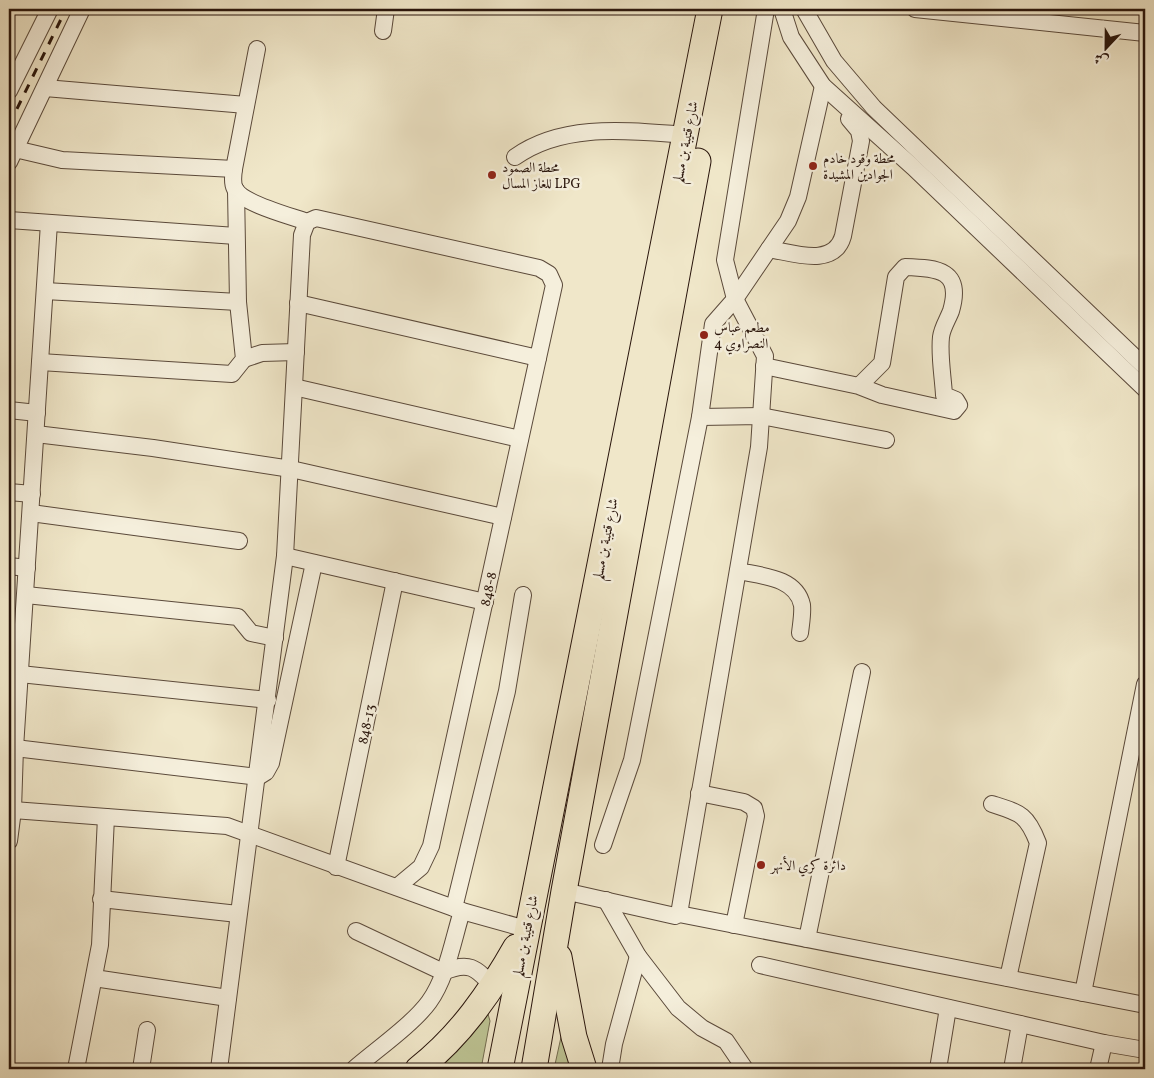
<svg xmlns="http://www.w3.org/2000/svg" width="1154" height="1078" viewBox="0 0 1154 1078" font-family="Vollkorn,Amiri,serif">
<rect width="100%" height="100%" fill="#f0e7c9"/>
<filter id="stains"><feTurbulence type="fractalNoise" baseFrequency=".004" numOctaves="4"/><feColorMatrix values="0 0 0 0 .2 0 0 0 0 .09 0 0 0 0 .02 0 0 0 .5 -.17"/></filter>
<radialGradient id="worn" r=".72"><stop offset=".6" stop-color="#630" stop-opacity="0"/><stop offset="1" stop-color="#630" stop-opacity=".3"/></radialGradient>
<!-- green -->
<g fill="#bdc494" stroke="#736c50">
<path d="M488 1014 490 1021 481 1069H428L484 1015Z"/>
<path d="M563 1028 576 1069H554Z"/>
</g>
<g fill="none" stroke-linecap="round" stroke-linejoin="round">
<!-- minor casing -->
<g stroke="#5b4a3b" stroke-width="18">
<g id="minor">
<path d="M782 9 791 37 823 86 913 167 1145 389"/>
<path d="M804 9 834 61 874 108 1145 367"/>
<path d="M915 9 1145 33"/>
<path d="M383 31 386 9"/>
<path d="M257 49 234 169C233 176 232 183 235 189 243 204 291 216 307 222"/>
<path d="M45 88 246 105"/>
<path d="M9 91 50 9"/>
<path d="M15 149 62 160 234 169"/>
<path d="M515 157C564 122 630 131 687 135"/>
<path d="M9 162 82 9"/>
<path d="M9 220 236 236"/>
<path d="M769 249C794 253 834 268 843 236L861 141 859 131 849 119"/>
<path d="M45 291 238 302"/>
<path d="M298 303 538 358"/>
<path d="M244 359 262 353 296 352"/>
<path d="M40 362 232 374 244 359 238 302 236 190"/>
<path d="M764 366 859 386 882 395 954 411 959 405 956 400 944 395C943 377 939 355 941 337 942 328 948 319 951 311 963 270 938 268 905 267L896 277 882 363 859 386"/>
<path d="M294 387 520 439"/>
<path d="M9 410 37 413"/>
<path d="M700 417 761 416 886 440"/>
<path d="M36 434 153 448 291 469 503 517"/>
<path d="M9 492 32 494"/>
<path d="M31 513 239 541"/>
<path d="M285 556 485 602"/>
<path d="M9 566 27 568"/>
<path d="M738 571C761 576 796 577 802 605 803 613 801 624 800 633"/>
<path d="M26 595 238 617 251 633 275 638"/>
<path d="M20 674 268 700"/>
<path d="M15 748 258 777 266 772 271 763 314 563"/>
<path d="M699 793 744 802 754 808 756 816 734 925"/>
<path d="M992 804C1020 813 1027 814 1038 843L1008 978"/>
<path d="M13 810 227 826 462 911 526 929"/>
<path d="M9 841 13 810 15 748 49 223"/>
<path d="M603 845 632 760 700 417 713 324 735 299 788 221 798 197 823 86"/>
<path d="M336 867 395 581"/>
<path d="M564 891 675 916 679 914 1145 1005"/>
<path d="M101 899 238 914"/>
<path d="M606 900 638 956 678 1008 702 1028 726 1041 745 1069"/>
<path d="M454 908 507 691 523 595"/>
<path d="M679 914 759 447 765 356 735 299 725 260 766 9"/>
<path d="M356 931 443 972C469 961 475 967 494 987"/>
<path d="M807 939 862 672"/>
<path d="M760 965 1104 1043 1145 1050"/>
<path d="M94 978 228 998"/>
<path d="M1083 993 1145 684"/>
<path d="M76 1069 100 945 106 817"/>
<path d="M141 1069 147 1030"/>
<path d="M219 1069 285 556 302 235 307 222 316 218 539 268 549 274 554 285 431 846 421 867 397 887"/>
<path d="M354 1069C376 1050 413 1024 429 1002 447 977 453 940 462 911"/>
<path d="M610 1069 614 1044 638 956"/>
<path d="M938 1069 948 1008"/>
<path d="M1012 1069 1020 1024"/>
<path d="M1098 1069 1104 1043"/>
</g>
</g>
<!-- highway casing -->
<g stroke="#29150c" stroke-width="27">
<g id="highway">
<path d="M559 957 574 1037 584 1069"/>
<path d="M418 1069C460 1036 490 993 516 947"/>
<path d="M500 1069 710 9"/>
<path d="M534 1069 564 891 698 161"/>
</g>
</g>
<!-- minor -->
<use href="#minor" stroke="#f5efdc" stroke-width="16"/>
<!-- highway -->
<use href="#highway" stroke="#f0e7c9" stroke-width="25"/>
<!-- rail -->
<path stroke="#29150c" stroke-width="3" stroke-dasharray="9 9" stroke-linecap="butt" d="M9 125 66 9"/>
</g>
<!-- markers -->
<g fill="#8f2418" stroke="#f5efdc" stroke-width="2">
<circle cx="813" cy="166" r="5"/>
<circle cx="492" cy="175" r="5"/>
<circle cx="704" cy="335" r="5"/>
<circle cx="761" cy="865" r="5"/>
</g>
<g text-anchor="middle" stroke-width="5" stroke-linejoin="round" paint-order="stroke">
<!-- street labels -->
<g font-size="14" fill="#29150c" stroke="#f5efdc">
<text transform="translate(685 142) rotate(-79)" y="5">شارع قتيبة بن مسلم</text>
<text transform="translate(605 539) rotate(-79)" y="5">شارع قتيبة بن مسلم</text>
<text transform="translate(488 589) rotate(-78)" y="5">848-8</text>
<text transform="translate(366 724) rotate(-78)" y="5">848-13</text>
<text transform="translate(525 936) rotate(-79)" y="5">شارع قتيبة بن مسلم</text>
</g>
<!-- poi labels -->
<g font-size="14" fill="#29150c" stroke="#f5efdc" text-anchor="start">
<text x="823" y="163">محطة وقود خادم<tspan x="823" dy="16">الجوادين المشيدة</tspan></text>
<text x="502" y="172">محطة الصمود<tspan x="502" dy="16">للغاز المسال LPG</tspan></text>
<text x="714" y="332">مطعم عباس<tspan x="714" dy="16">النصراوي 4</tspan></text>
<text x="771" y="870">دائرة كري الأنهر</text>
</g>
</g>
<!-- margin -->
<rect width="1154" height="1078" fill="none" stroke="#f0e7c9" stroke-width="30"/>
<rect x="10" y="10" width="1134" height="1058" fill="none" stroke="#29150c" stroke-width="2.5"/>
<rect x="15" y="15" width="1124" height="1048" fill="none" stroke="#29150c"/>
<!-- north arrow -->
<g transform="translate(1106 48) rotate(202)" stroke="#f5efdc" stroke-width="4" paint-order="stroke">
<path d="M0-4L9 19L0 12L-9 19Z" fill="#29150c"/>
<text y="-8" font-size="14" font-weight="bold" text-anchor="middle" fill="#29150c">ش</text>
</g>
<rect width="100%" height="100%" filter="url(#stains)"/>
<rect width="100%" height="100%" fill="url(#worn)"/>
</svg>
